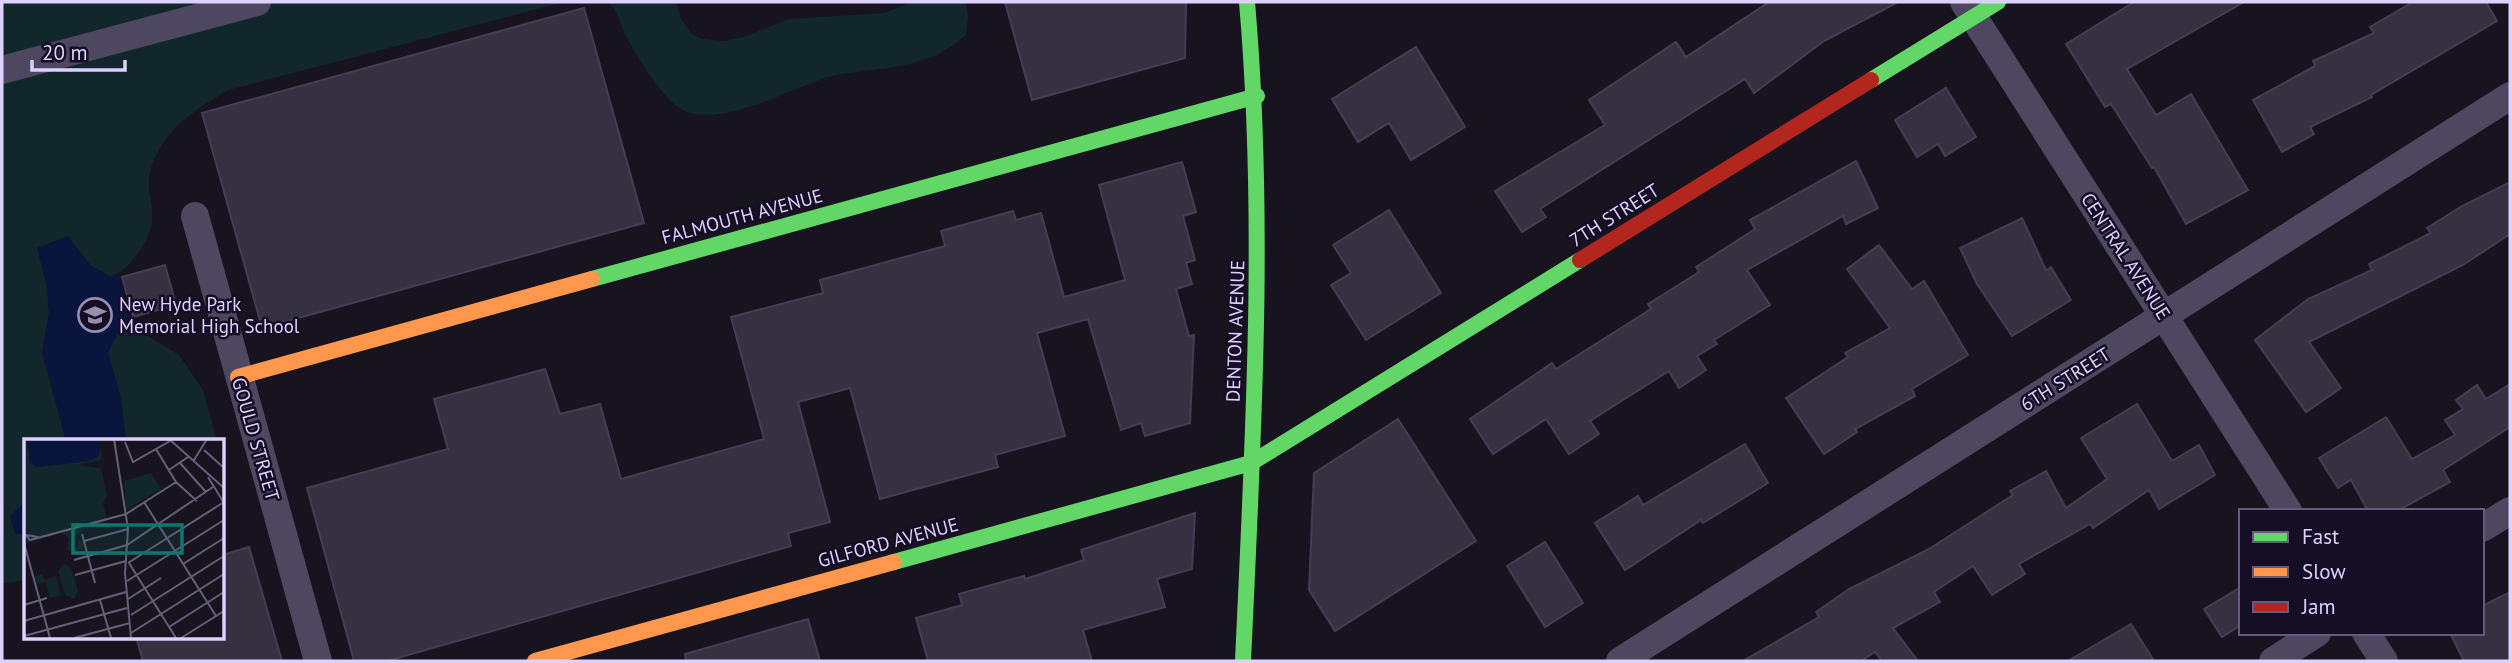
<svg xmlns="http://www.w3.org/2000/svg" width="2512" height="663" viewBox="0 0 2512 663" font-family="'PT Sans',sans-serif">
<rect width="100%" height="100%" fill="#17131f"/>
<!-- green -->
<g fill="#12272c">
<path d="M2 2H564L228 90C197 109 165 128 152 165 139 201 170 212 135 257 128 266 121 273 110 276L91 266 68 236 37 248 47 285 49 313 42 353 64 433V441H26V502L10 516 15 534H26V580L2 584Z"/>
<path d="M608 2H676L681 19 692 34 702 39 725 41 747 36 789 19 885 13 912 2H966L968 17 966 35C926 71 885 66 836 75 797 83 711 138 674 104 655 86 636 56 625 34 618 21 619 12 608 2Z"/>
<path d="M133 327 179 355 203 390 217 441H126L121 399 108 352 120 328Z"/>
</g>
<!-- water -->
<g fill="#0a153e">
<path d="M68 236 91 266 110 276 119 274 133 327 120 328 108 352 121 399 126 441H64V433L42 353 49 313 47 286 37 249Z"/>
<path d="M26 502V534H15L10 516Z"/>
</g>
<!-- building -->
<g fill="#363141" stroke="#453d53" stroke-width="2">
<path d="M1005 2H1186L1185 58 1032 100Z"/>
<path d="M1769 2H1898L1824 41 1754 93 1745 79 1540 209 1546 217 1522 232 1495 191 1605 125 1589 100 1676 42 1686 57Z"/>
<path d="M2134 2H2244L2127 69 2156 115 2191 94 2248 190 2186 224 2154 167 2152 168 2111 104 2105 107 2066 44Z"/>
<path d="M2413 2H2486L2497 21 2371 95 2372 97 2310 127 2314 134 2282 152 2253 100 2315 66 2313 61 2374 33 2370 27Z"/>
<path d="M584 8 644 223 262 328 202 113Z"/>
<path d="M1416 47 1465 127 1411 160 1389 123 1358 142 1332 99Z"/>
<path d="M1946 88 1976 137 1945 156 1938 144 1917 157 1895 120Z"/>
<path d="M1856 161 1878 208 1846 224 1843 216 1747 270 1770 305 1714 340 1717 344 1697 356 1706 370 1679 388 1669 371 1590 421 1599 434 1569 454 1546 419 1493 454 1470 419 1552 363 1556 369 1651 309 1648 304 1699 272 1696 267 1755 229 1750 220Z"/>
<path d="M1182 162 1196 212 1183 216 1195 260 1186 263 1192 284 1176 289 1189 336 1194 335 1190 423 1145 436 1141 423 1121 430 1088 319 1037 333 1065 436 995 455 998 467 880 499 850 388 798 402 830 522 788 533 791 546 387 661H354L307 488 448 449 434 399 545 369 560 414 600 404 621 479 764 439 731 317 823 293 820 280 945 246 941 231 1013 211 1016 220 1041 213 1064 297 1125 280 1099 185Z"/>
<path d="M2510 182V234L2463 265 2309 342 2341 388 2306 412 2255 340 2308 299 2372 270 2369 264 2431 233 2427 228 2462 206Z"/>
<path d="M1389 210 1441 293 1366 340 1331 285 1351 273 1333 245Z"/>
<path d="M2022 218 2046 270 2051 267 2071 300 2012 336 1977 284 1960 248Z"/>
<path d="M1879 245 1912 289 1924 281 1968 355 1912 389 1915 396 1855 429 1857 432 1824 454 1786 398 1848 357 1845 353 1890 328 1847 269Z"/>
<path d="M165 265 176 305 133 317 122 277Z"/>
<path d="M2510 384V427L2443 470 2450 482 2397 511H2368L2351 480 2338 488 2319 458 2386 417 2412 459 2455 435 2445 420 2463 409 2456 400 2477 385 2486 399Z"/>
<path d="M2137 404 2172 461 2199 445 2215 475 2159 509 2149 490 2093 528 2090 524 2019 564 2025 574 1992 595 1973 566 1934 592 1940 602 1893 628 1918 661H1882L1875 652 1861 661H1743L1819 617 1816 612 1849 589 1929 549 2013 495 2010 491 2046 471 2066 508 2107 479 2081 438Z"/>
<path d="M1398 419 1476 541 1335 631 1309 590 1314 473Z"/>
<path d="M1745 444 1768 483 1703 523 1701 520 1625 570 1595 523 1638 496 1643 505Z"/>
<path d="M1195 513 1192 569 1157 579 1165 607 1083 630 1092 661H928L916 618 962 605 959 594 1024 576 1025 579 1084 560 1081 550Z"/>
<path d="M1545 542 1583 603 1545 627 1507 566Z"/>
<path d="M249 547 282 661H143L136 637H222V555Z"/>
<path d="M2241 587V625L2222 637 2204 609Z"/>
<path d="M2510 592V661H2464L2450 633H2482V606Z"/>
<path d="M808 619 820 661H686L685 654Z"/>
<path d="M2131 624 2154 661H2068Z"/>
</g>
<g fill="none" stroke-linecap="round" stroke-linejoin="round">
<!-- street -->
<g stroke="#4d4860" stroke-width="28">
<path d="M1964 2 2288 511"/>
<path d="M2 70 257 2"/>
<path d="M195 216 318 661"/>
<path d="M2482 528 2510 511"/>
<path d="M2366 633 2384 661"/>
<path d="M1620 661 2510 96"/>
<path d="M2273 661 2317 633"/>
</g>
<!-- fast -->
<g stroke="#63d668" stroke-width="16">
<path d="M1871 80 1998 2"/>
<path d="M592 279 1257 96"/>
<path d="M894 562 1251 463 1580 260"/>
<path d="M1243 661C1253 441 1266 222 1247 2"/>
</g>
<!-- slow -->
<g stroke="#ff974d" stroke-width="16">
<path d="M238 377 592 279"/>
<path d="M535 661 894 562"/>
</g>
<!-- jam -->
<path stroke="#b3261e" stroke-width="16" d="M1580 260 1871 80"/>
</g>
<!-- icons -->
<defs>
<g id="school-ring" transform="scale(1.75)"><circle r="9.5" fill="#150e24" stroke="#988eb1" stroke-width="1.5"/><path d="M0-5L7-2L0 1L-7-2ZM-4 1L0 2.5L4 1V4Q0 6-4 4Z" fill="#988eb1"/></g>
</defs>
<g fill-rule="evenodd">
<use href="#school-ring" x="95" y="315"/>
</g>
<g text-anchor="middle" stroke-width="5" stroke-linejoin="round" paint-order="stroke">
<!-- street labels -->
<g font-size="19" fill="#ddd1ff" stroke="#150e24">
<text transform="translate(1614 215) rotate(-32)" y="7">7TH STREET</text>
<text transform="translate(742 216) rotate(-15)" y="7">FALMOUTH AVENUE</text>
<text transform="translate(2126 256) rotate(57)" y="7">CENTRAL AVENUE</text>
<text transform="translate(1235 331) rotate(-88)" y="7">DENTON AVENUE</text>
<text transform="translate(2065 379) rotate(-32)" y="7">6TH STREET</text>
<text transform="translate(256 439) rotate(74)" y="7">GOULD STREET</text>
<text transform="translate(888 542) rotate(-15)" y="7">GILFORD AVENUE</text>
</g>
<!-- poi labels -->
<g font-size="19" fill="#ddd1ff" stroke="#150e24" text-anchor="start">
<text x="119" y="311">New Hyde Park<tspan x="119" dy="22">Memorial High School</tspan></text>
</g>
</g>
<!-- overview -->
<g transform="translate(24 439)">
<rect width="200" height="200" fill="#17131f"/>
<path d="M0 0 13 28 65 22 75 17 77 7V21L54 26 77 29 83 57 79 64 83 81 77 83 91 87 59 90 51 97 50 109 55 108V100L59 105 57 109 52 110 43 112 45 99 38 94 1 104ZM127 34 137 50 102 71 100 42ZM40 125 47 129 54 151 50 160 41 156 34 132ZM18 135 20 141 32 137 37 156 26 159 22 143 13 145 11 137Z" fill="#12272c"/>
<path d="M4 0H75V17L65 22 13 28 6 24Z" fill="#0a153e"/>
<path fill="none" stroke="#665f79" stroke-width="2" d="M90 0 104 90 101 134 107 199M145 0 200 49M101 3 109 23 146 2M132 10 152 43 173 62M180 11 200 29M170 21 183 0M156 24 182 53M145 31 164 18M184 38 200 64M120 63 192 177M58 95 71 144M14 98 2 96 6 101 102 75 152 43M60 102 104 90M0 104 26 199M50 121 103 106 189 48M104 124 200 63M105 124 152 199M159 125 200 99M51 136 102 122M103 142 200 81M104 160 137 139M76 161 87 199M0 166 23 159M107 176 200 117M0 182 102 153M145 188 200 153M107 194 200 135M0 197 103 169M50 199 106 184M157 199 200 172"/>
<path fill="#0f766e" fill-opacity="0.15" stroke="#0f766e" stroke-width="3.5" d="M49 86H158V114H49Z"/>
<rect width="200" height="200" fill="none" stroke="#ddd1ff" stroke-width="3.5"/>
</g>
<!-- border -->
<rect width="2512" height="663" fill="none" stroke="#ddd1ff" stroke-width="7"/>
<!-- legend -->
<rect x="2239" y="509" width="245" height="126" fill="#150e24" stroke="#655c7c" stroke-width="2"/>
<rect x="2253" y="532" width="35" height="10" fill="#63d668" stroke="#655c7c" stroke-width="2"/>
<text x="2302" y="544" font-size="21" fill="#ddd1ff">Fast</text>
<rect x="2253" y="567" width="35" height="10" fill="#ff974d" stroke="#655c7c" stroke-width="2"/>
<text x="2302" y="579" font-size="21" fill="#ddd1ff">Slow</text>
<rect x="2253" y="602" width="35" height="10" fill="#b3261e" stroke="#655c7c" stroke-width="2"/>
<text x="2302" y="614" font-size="21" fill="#ddd1ff">Jam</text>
<!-- scale -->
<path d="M32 60v10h93v-10" fill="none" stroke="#ddd1ff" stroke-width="3.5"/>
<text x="42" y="60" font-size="21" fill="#ddd1ff" stroke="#150e24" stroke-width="5" paint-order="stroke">20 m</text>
</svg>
